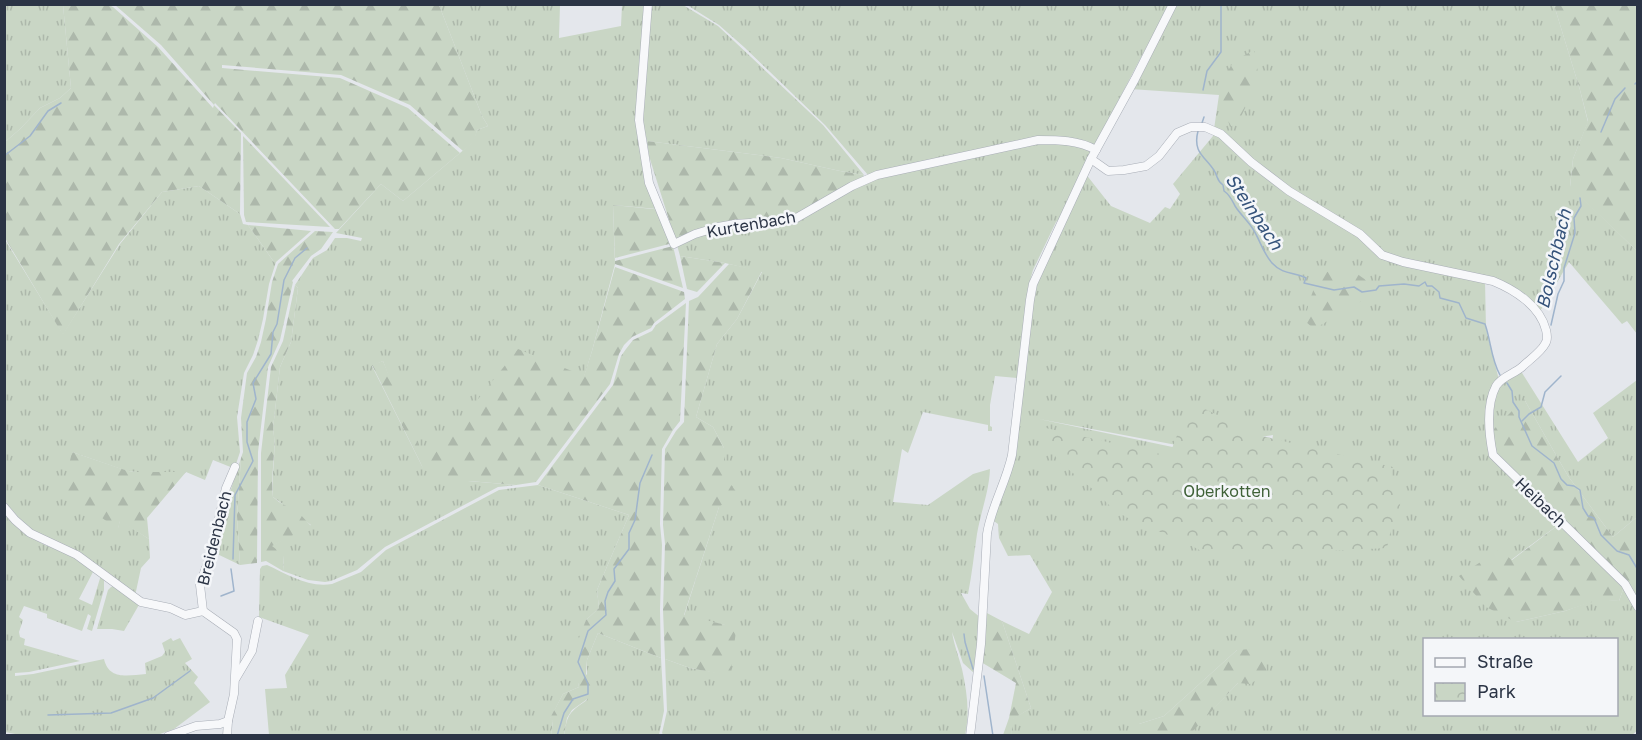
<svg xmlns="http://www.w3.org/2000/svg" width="1642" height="740" viewBox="0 0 1642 740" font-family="'Golos Text',sans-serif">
<defs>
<pattern id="grass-tufts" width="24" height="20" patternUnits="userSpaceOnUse" patternTransform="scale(1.5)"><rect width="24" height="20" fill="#c9d6c5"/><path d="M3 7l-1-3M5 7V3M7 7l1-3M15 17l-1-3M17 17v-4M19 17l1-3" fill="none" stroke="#adb8ab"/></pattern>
<pattern id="forest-firs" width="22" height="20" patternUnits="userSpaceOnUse" patternTransform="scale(1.5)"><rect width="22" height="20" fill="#c9d6c5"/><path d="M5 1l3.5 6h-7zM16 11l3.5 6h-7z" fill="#adb8ab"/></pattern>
<pattern id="park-crowns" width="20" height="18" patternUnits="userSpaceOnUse" patternTransform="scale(1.5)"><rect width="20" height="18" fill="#c9d6c5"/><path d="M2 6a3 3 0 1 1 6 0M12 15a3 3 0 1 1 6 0" fill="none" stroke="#adb8ab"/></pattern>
</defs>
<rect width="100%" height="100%" fill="#e4e7ec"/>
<!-- grass -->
<g fill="url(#grass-tufts)" fill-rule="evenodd">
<path d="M4 5H63L71 88 60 98 40 108 20 129 5 142Z"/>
<path d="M439 5H560L559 38 621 26 622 5H646L636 121 645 176 657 209 613 205 615 264 592 351 584 377 468 481 516 485 498 487 385 547 357 570 331 581 325 582 308 580 283 571 284 556 271 546 311 525 273 497C271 474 277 451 273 428L280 367 291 342 298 288 295 285 313 258 327 250 335 238H347L361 241 362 238 336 233 381 184 403 201 473 142 477 130 488 126 482 116ZM383 361 423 468 372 366Z"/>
<path d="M650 5H683L718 26 823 125 864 175 840 171 781 158 647 141 643 125Z"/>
<path d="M687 5H1554L1580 90 1588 122 1573 159 1570 186 1637 251V334L1627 321 1622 324 1569 262 1539 313 1504 287 1485 280 1486 329 1499 380 1519 368 1578 462 1608 438 1593 413 1637 380V517L1613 537 1568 476 1524 399 1562 522 1511 560 1516 622 1565 611 1598 599 1619 601 1625 584 1637 607 1638 730 1632 735H1192L1191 732 1238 683 1237 650 1164 716 1139 724V735H1011L1012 719 1031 708 1002 621 1029 634 1052 592 1030 555 1008 556 999 538 998 524 991 519 1011 466 1033 292 1066 212 1056 222 1033 270 1029 284 1017 378 995 376 990 405V426L992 427V431H988V425L923 412 908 453 902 449 893 502 928 505 973 474 990 469C989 492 981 511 977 534 974 554 972 574 968 594L961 593 970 609 981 618 975 674 963 663 952 632C954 645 959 657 962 669 967 692 970 713 965 735L664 736 662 733 667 711 665 659 690 668 730 675 725 625 684 616 719 507 724 475V448L713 427 696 417 717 344 737 319 762 272 725 263 680 256 677 245 696 236 717 230 769 225 868 175 825 125 744 47 719 25ZM1157 37 1130 89 1219 95 1213 136 1173 184 1180 194 1170 209 1165 207 1150 223 1111 206 1085 173 1116 105 1148 44ZM1039 419 1187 447 1273 435 1268 467ZM1424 640H1616V714H1424Z"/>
<path d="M199 186 240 214 243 224 248 225 274 262H276L269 284 263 319 258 340 253 355 244 373 237 417 240 452 227 491 233 468 213 460 205 480 186 472H136L127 471 72 452 118 528 120 520 149 539 150 558 141 568 135 596 97 568 28 528 5 502 4 238 63 334 120 244 162 192Z"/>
<path d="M241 458 237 516 240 565 213 552 225 508Z"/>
<path d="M538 485 629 515 597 590 599 608 586 620 578 681 579 687 563 694 550 719 553 721 551 735H269L265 689 287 688 285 675 309 635 259 617 260 569 262 566 267 565C287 574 308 588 332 584L361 572 386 550 499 490Z"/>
<path d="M4 509 26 533 41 543 47 546 66 551 94 570 79 599 92 605 101 575 104 578V590L92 631 87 629 91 616 88 614 82 631 47 618V614L24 606 19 617 23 620 19 632 20 637 25 639 24 645 80 661 29 672 15 673V676L33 674 104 659C109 681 129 675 146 674L145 663 162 656 165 652 162 643 171 638 173 641 180 638 192 659 185 663 198 677 194 683 210 702 174 729 157 735 25 736 5 732Z"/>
<path d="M114 586 140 603 124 631 112 629H97L108 590 111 587Z"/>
<path d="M598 633 661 658 664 711 659 735 564 736C567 715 569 712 587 700V660Z"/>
</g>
<!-- forest -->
<g fill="url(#forest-firs)">
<path d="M63 5H109L113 7 158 47 213 108 214 105 161 45 115 5H439L482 116 488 126 477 130 474 142 463 151 410 105 341 75 222 65V68L340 78 408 108 460 153 403 201 381 184 339 229H335L215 103 214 105 241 133 240 214 199 186 162 192 119 244 63 335 5 238V142L20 129 40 108 60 98 71 88Z"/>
<path d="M1554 5H1637V251L1570 187 1573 159 1588 121 1580 90Z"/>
<path d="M1254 50 1259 78 1238 123 1230 127 1218 87 1234 61Z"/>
<path d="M243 136 330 227 246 222 244 215Z"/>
<path d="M647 141 781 158 840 171 864 175 861 179 792 217 714 223 695 231 676 242 649 156Z"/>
<path d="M613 205 663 210 673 243 615 258Z"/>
<path d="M248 225 311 231 276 262H274Z"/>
<path d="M315 231 333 232 321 249 311 256 292 281 293 282 280 340 268 367 258 452 257 563 240 565 237 516 241 458 243 452 241 418 247 373 256 357 261 342 266 319 272 282 278 264Z"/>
<path d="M673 246 683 288 615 264V261Z"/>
<path d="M680 256 725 263 697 292 687 289Z"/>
<path d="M729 264 762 271 737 319 717 344 696 417 713 427 724 448V475L737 493 719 507 684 615 726 625V628L736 631 730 676 690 668 665 659 663 610 665 544 663 525 665 449 676 431 684 422 689 301 698 297Z"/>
<path d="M615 267 684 292 685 299 654 323 651 328 632 337 624 345 619 354 610 384 536 482 516 485 469 481 460 488 428 462 518 349 584 376 592 351Z"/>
<path d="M1353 271 1370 283 1367 298 1314 329 1305 321 1309 302 1320 272Z"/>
<path d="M295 285 298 288 291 342 280 367 273 428C277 451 270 474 273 497L279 502 299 513 311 526 272 546 284 555 283 571 266 561 261 562V453L271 367 283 341Z"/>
<path d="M686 303 680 421 673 430 662 449 660 524 662 545 660 610 661 658 598 633 587 660 586 674 600 690 572 710 567 718 564 735H551L553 721 549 720 563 694 579 687 572 656 586 620 599 608 597 590 629 515 538 485 613 385 621 356 626 349 633 340 652 331 656 325Z"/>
<path d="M383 361 426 464 423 468 372 365Z"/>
<path d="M1524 399 1568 476 1613 537 1637 517V607L1625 584 1619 601 1598 600 1565 611 1516 622 1486 607 1459 576 1499 550 1512 560 1562 522 1495 454 1490 433Z"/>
<path d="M72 452 128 471 136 472H186L147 518 149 539 120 521 118 529 63 491Z"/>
<path d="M985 612 1002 621 1031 708 1013 719 1011 735H1003L1009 718 1016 683 981 662Z"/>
<path d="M1265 648 1267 673 1250 684 1238 683 1192 732V735H1139V724L1164 716 1237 650Z"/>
</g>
<!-- park -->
<path fill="url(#park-crowns)" d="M1190 402 1262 436 1393 467C1388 481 1402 491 1400 505 1399 511 1395 517 1393 523 1390 531 1389 539 1387 548L1212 557 1183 541 1133 521 1114 510 1095 491 1058 461 1050 447 1046 428 1169 456Z"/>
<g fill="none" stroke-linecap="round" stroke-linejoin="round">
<!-- stream -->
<g stroke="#9fb4cc" stroke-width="1.5">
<path d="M1635 84 1638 81"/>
<path d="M1203 90 1207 71 1221 52V4"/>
<path d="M1202 123 1204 117"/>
<path d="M1198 131C1192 154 1207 157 1215 172 1218 178 1217 181 1223 185L1224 191C1230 195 1232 200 1235 206 1240 214 1248 221 1253 229 1260 240 1263 253 1272 263 1283 275 1294 272 1306 278L1304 283 1334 290 1354 287 1362 292 1376 290 1379 286 1404 284 1419 286 1425 282 1427 286H1432L1439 292 1440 298 1459 303 1466 318 1485 324C1491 341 1491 359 1500 375"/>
<path d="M1601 132 1615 99 1625 88"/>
<path d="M4 156 30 136 48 111 61 103"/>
<path d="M1551 325 1558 294 1564 281V268L1575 233 1574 218 1581 206 1580 198"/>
<path d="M1507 383 1512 391 1513 402 1519 411V417L1532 446 1554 463 1561 479 1567 485 1574 486 1580 490 1583 508 1588 516 1594 518 1601 535 1617 551 1629 555 1638 570"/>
<path d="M1522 421 1529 414 1541 407 1545 392 1561 376"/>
<path d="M233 559 235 495 253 461 247 442V422L256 399 253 383 271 354 273 332 277 324 284 280 295 258 307 248"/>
<path d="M221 596 234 591 231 569"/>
<path d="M964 634 965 642 973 669"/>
<path d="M984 676 993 736"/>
<path d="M48 715 111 713 153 698 190 671"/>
<path d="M557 736 564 713 573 699 588 694V684L578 662 588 631 606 615 605 601 608 592 615 581 614 569 629 549V533L635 520 640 483 652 455"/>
</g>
<!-- minor casing -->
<g stroke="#a9aeb7" stroke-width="9">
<g id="minor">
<path d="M648 4 639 120 649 183 674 244 695 234 718 227 735 224 793 220 852 186 877 175 1038 140C1058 140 1078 140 1096 150"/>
<path d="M1091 159 1108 171 1124 170 1146 166 1159 156 1177 133 1191 127H1205L1221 134 1251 162 1289 191 1360 234 1382 255 1403 262 1493 281C1515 290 1540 306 1546 330 1547 334 1548 340 1545 344 1541 352 1529 360 1522 367 1514 374 1502 376 1496 386 1486 405 1489 435 1493 455L1625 584 1638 607"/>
<path d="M4 507 15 520 30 533 77 555 141 602 170 608 185 615 203 611"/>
<path d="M236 678 252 651 258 621"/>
<path d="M168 736 196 726 220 724 228 721"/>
<path d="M227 736 228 721 234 694 237 639 234 633 203 611 200 585 211 553 226 488 235 467"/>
<path d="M970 736 981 644 987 534C991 507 1006 483 1012 455L1030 300 1033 284 1091 159 1135 79 1173 4"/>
</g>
</g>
<!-- minor -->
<use href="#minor" stroke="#f7f8fa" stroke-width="8"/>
</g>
<g text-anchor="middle" stroke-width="5" stroke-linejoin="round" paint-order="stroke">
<!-- street labels -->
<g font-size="16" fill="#2b3445" stroke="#f4f6f9">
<text transform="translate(751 224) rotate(-10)" y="6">Kurtenbach</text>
<text transform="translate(1541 502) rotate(44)" y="6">Heibach</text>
<text transform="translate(214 538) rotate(-76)" y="6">Breidenbach</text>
</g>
<!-- park labels -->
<g font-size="16" fill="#3f6138" stroke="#f4f6f9">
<text x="1227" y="497">Oberkotten</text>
</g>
<!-- water labels -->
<g font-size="18" font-style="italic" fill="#34527a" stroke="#f4f6f9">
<text transform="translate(1254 212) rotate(56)" y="6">Steinbach</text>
<text transform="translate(1554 259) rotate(-77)" y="6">Bolschbach</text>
</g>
</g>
<!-- border -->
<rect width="1642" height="740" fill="none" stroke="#2b3445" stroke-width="12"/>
<!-- legend -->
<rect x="1423" y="638" width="195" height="78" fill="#f4f6f9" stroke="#a4a8b1" stroke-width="1.5"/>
<rect x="1435" y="658" width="30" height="9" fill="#f7f8fa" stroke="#a4a8b1" stroke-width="1.5"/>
<text x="1477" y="668" font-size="18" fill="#2b3445">Straße</text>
<rect x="1435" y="683" width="30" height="18" fill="url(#park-crowns)" stroke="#a4a8b1" stroke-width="1.5"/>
<text x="1477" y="698" font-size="18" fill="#2b3445">Park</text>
</svg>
